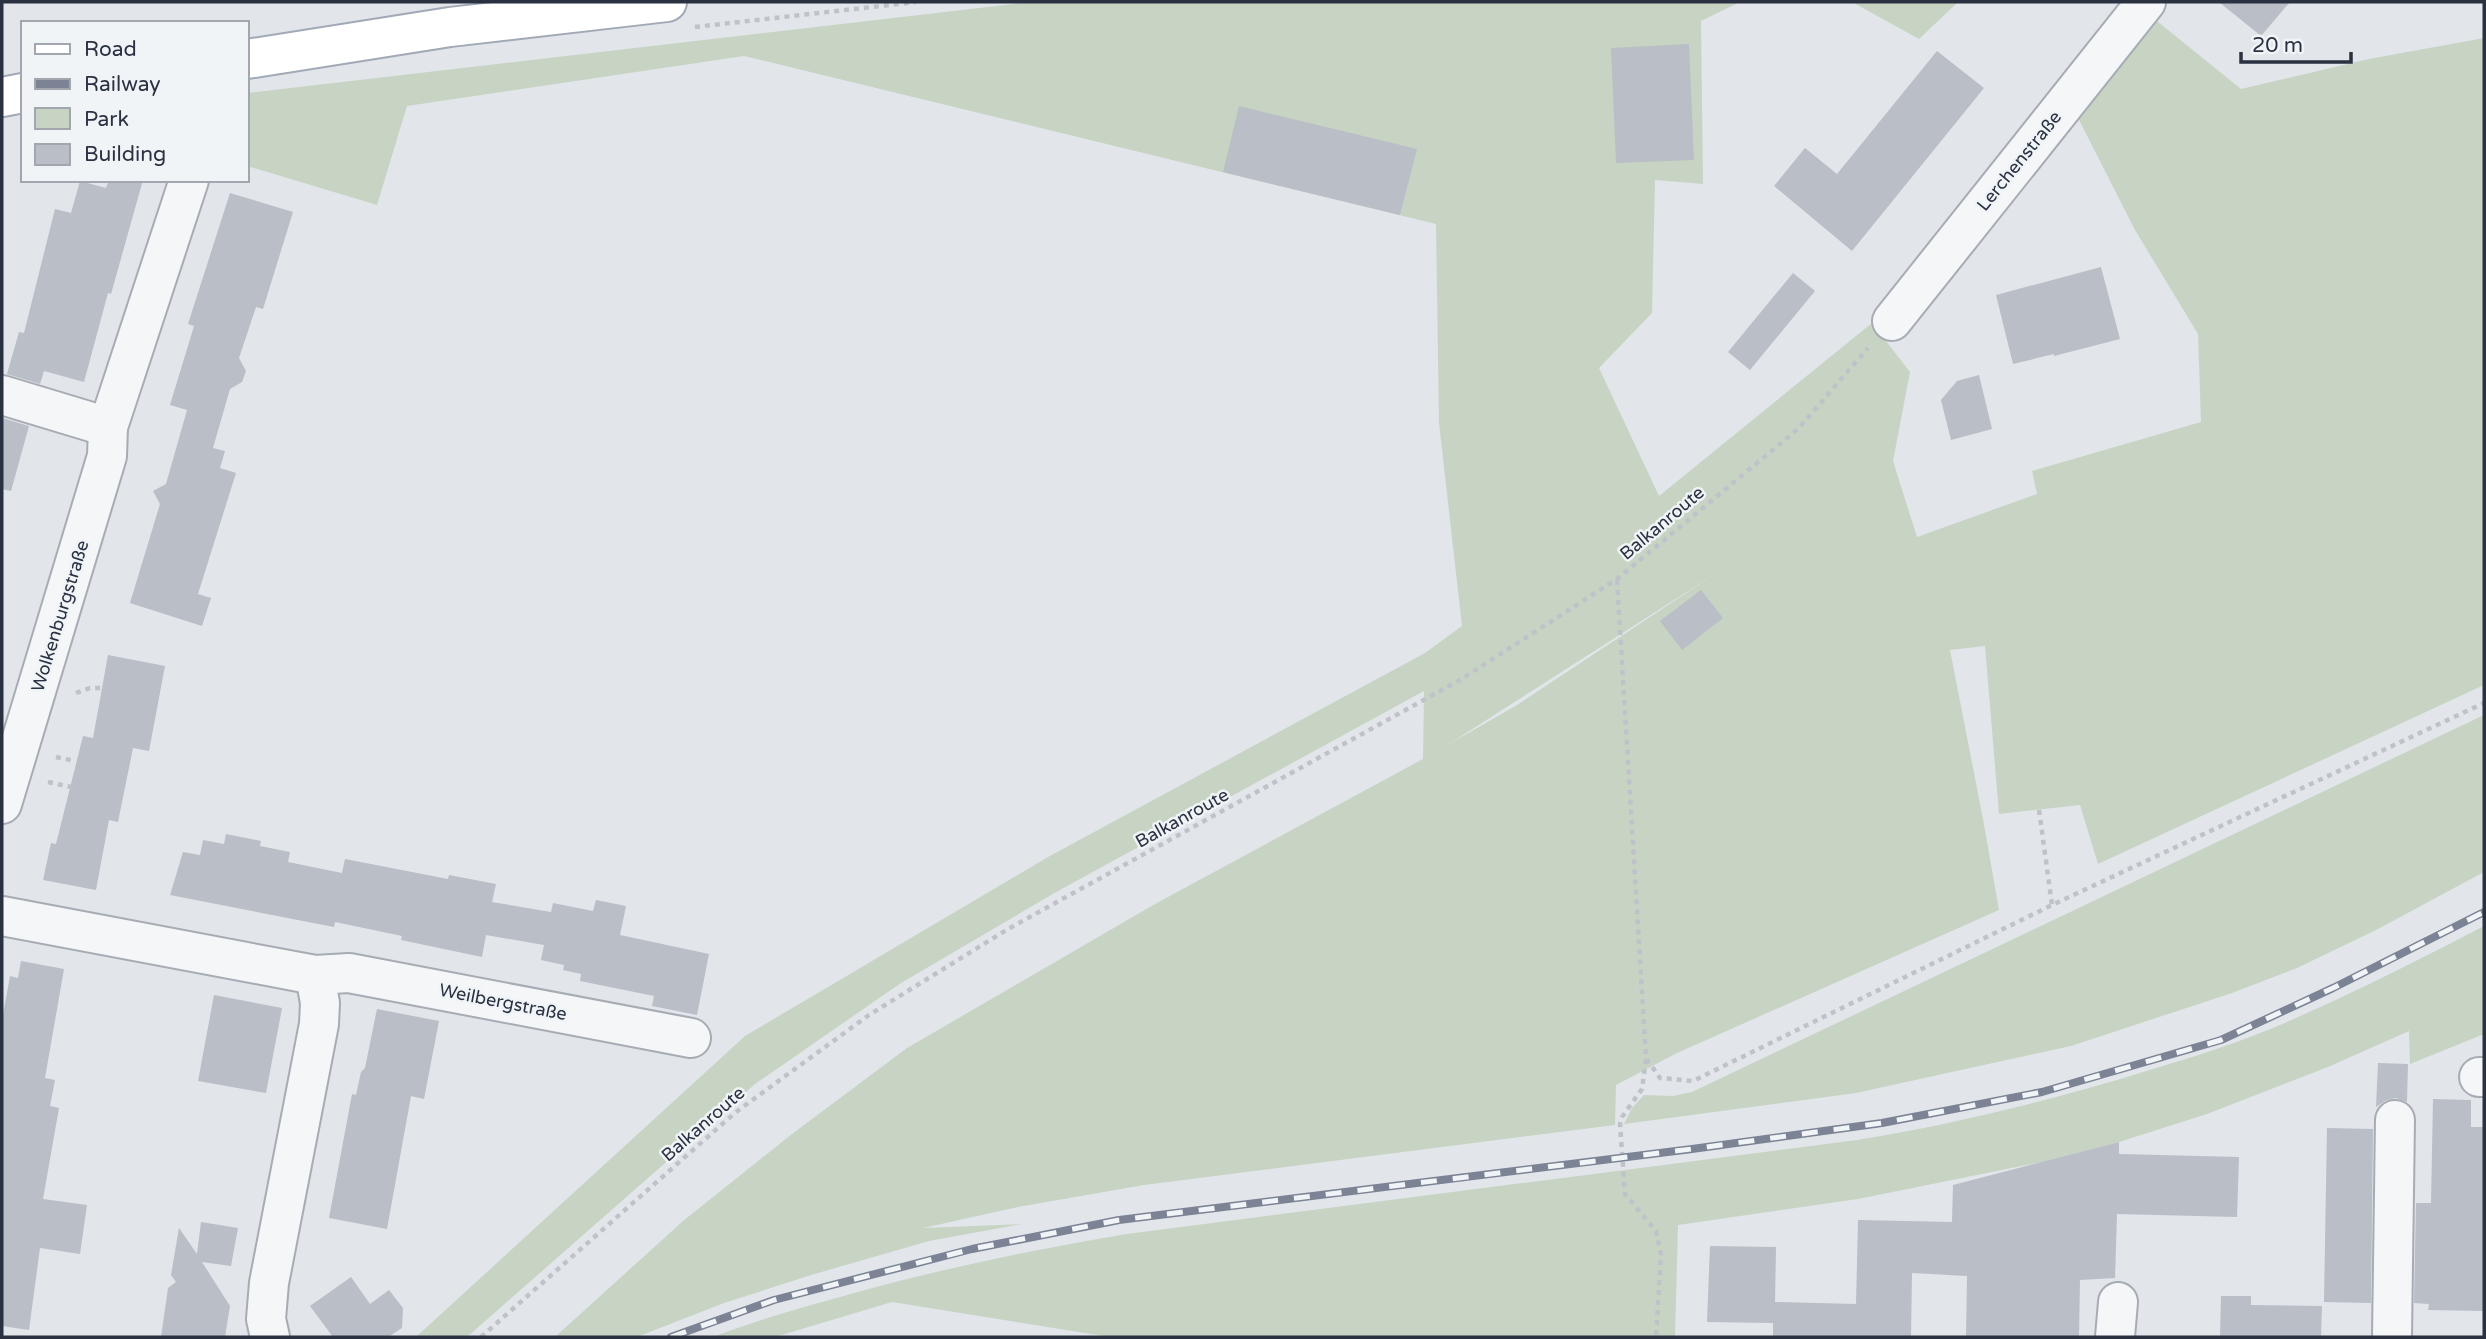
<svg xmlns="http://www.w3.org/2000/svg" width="2486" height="1339" viewBox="0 0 2486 1339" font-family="'Varela Round',sans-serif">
<rect width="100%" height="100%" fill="#e2e5ea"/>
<!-- green -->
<g fill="#c7d4c3" fill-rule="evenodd">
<path d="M1031 2H1740L1701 21 1703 184 1655 180 1652 313 1599 368 1659 496 1872 323 1910 372 1893 461 1917 537 2037 494 2032 471 2201 422 2198 334 2135 230 2075 112 2147 13 2241 89 2369 59 2484 38V685L2098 864 2080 805 1999 814 1985 646 1950 650 1983 819 1999 910 1677 1053 1616 1085 1615 1125 1144 1185 1018 1207 923 1228 1022 1224 929 1241 811 1275 724 1303 637 1337H555L683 1221 792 1134 907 1048 1155 904 1423 759 1424 691 1058 891 901 983 755 1084 467 1337H416L745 1036 1048 857 1425 653 1462 626 1439 423 1436 224 744 56 407 106 377 205 247 166V93ZM1715 574 1517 705 1449 744Z"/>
<path d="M1852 2H1958L1919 39Z"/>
<path d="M2484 715V872L2376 930 2297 968 2232 993 2071 1046 1856 1093 1624 1124 1632 1108 1644 1095 1673 1096 1692 1092Z"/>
<path d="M2484 926V1034L2410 1064 2409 1031 2328 1067 2207 1114 2119 1142 2042 1162 1858 1199 1678 1225 1675 1337H1110L892 1302 775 1337H713C754 1321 797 1309 840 1297 935 1270 1030 1250 1127 1234L1857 1140C1945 1126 2031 1105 2117 1080 2169 1064 2222 1049 2273 1028 2345 997 2415 962 2484 926Z"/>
</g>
<!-- building -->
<g fill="#b9bec7">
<path d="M2219 2H2290L2261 36Z"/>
<path d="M1689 44 1694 160 1616 163 1611 48Z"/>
<path d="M1937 51 1984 88 1852 251 1774 186 1805 148 1837 174Z"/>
<path d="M1239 106 1417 149 1400 215 1223 172Z"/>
<path d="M109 180H143L111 294 108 293 84 382 44 371 40 384 7 374 19 332 24 333 55 209 71 213 80 181 106 188Z"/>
<path d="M230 193 293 212 263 309 256 307 239 358 246 371 242 382 230 389 213 448 225 451 220 468 236 473 198 594 211 598 202 626 130 603 160 504 153 491 166 484 187 410 170 405 194 326 188 324Z"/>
<path d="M2101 267 2120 339 2054 356V354L2013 364 1996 295Z"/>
<path d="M1793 273 1815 291 1750 370 1728 352Z"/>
<path d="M1979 375 1992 429 1951 440 1941 400 1957 381Z"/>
<path d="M2 418 29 426 11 491 2 489Z"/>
<path d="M1701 590 1723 618 1682 650 1660 621Z"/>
<path d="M108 655 165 666 149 751 133 748 118 822 109 820 96 890 43 880 51 843 56 844 83 736 93 738Z"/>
<path d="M226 834 261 841 260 846 290 852 288 862 342 873 345 859 448 879 449 875 496 884 492 902 551 912 553 903 593 911 596 900 626 906 620 935 709 954 697 1015 652 1006 654 996 580 981 581 974 563 970 564 965 541 960 544 945 486 935 482 957 401 940 402 936 335 922 334 927 170 895 183 852 200 855 203 840 224 844Z"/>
<path d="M21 961 64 969 45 1078 55 1080 50 1106 59 1108 43 1199 87 1205 80 1254 40 1248 29 1330 2 1326V1020L10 976 18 978Z"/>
<path d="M214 995 282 1008 266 1093 198 1081Z"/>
<path d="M377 1009 439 1021 424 1099 411 1096 387 1229 329 1218 352 1094 356 1095 361 1072 365 1068Z"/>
<path d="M2378 1063 2408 1064 2407 1102 2395 1098 2385 1101 2376 1107Z"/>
<path d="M2433 1099 2471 1100V1127H2484V1311L2428 1310 2429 1304 2414 1303 2416 1203H2431Z"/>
<path d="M2327 1128 2373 1129 2371 1303 2324 1302Z"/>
<path d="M2119 1142V1154L2239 1157 2237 1217 2117 1214 2115 1278 2080 1280 2079 1337H1966L1967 1276 1912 1273 1911 1337H1773V1323L1707 1322 1710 1246 1776 1247 1775 1302 1856 1304 1858 1220 1952 1222 1953 1185Z"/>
<path d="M201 1222 238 1228 231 1266 202 1262 230 1306 225 1337H161L168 1288 176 1282 171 1275 179 1228 197 1254Z"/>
<path d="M351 1277 370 1304 389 1290 403 1308 402 1328 388 1337H333L310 1306Z"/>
<path d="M2221 1296H2251V1305L2322 1306 2321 1337H2220Z"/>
</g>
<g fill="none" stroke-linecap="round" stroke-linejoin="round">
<!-- minor casing -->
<g stroke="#a7acb4" stroke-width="42">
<g id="minor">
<path d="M1892 321 2146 2"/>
<path d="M2 395 108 427"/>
<path d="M2 804 107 456 108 427 189 180"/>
<path d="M2 916 315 975 349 973 691 1038"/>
<path d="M2479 1077H2484"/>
<path d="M270 1337 266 1319 269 1283 319 1024 320 1003 315 975"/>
<path d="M2115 1337 2118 1302"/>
<path d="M2392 1337 2395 1120"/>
</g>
</g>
<!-- major casing -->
<g stroke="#a1a9b6" stroke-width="42">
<g id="major">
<path d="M247 59 450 27 667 2"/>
<path d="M2 97 23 93"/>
</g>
</g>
<!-- path -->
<g stroke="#bfc3c9" stroke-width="4.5" stroke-dasharray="5 5" stroke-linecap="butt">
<path d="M695 27 916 2"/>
<path d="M1617 580 1646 1058 1660 1078 1693 1081 2052 905 2484 703"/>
<path d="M76 693 90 688H102"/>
<path d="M56 757 75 761"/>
<path d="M48 782 71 787"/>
<path d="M2039 810 2052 905"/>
<path d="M1646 1059 1642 1089 1622 1117 1620 1124 1625 1194 1656 1231 1661 1255 1656 1337"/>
<path d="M481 1337 736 1112 869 1015 1008 929 1460 680 1617 579 1798 429 1868 348"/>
</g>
<!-- minor -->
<use href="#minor" stroke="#f4f6f8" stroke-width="38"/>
<!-- major -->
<use href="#major" stroke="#fff" stroke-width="38"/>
<!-- rail casing -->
<g stroke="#7b8394" stroke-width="8">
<path id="rail" d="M671 1337 774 1300 972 1249 1119 1220 1692 1149 1882 1123 2042 1092 2221 1040 2333 988 2484 912"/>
</g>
<!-- rail -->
<use href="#rail" stroke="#f1f4f7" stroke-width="5" stroke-dasharray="16" stroke-linecap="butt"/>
</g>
<g text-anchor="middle" stroke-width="5" stroke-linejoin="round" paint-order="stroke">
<!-- street labels -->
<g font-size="18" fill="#2a3242" stroke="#f1f4f7">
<text transform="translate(2019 161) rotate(-51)" y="6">Lerchenstraße</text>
<text transform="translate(1662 523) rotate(-40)" y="6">Balkanroute</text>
<text transform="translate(60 616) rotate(-73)" y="6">Wolkenburgstraße</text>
<text transform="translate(1182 818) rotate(-29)" y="6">Balkanroute</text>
<text transform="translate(503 1002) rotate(11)" y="6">Weilbergstraße</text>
<text transform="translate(703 1124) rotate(-41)" y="6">Balkanroute</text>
</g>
</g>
<!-- border -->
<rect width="2486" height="1339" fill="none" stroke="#2a3242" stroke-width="7"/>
<!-- legend -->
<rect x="21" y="21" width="228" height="161" fill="#f1f4f7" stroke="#a1a6af" stroke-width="2"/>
<rect x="35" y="44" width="35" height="10" fill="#ffffff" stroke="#a1a6af" stroke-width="2"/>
<text x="84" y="56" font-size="21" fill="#2a3242">Road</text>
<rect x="35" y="79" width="35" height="10" fill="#7b8394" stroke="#a1a6af" stroke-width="2"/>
<text x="84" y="91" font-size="21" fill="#2a3242">Railway</text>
<rect x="35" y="108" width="35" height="21" fill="#c7d4c3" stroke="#a1a6af" stroke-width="2"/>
<text x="84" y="126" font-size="21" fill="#2a3242">Park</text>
<rect x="35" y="144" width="35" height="21" fill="#b9bec7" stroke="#a1a6af" stroke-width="2"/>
<text x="84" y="161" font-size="21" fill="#2a3242">Building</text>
<!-- scale -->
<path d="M2241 52v10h110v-10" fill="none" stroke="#2a3242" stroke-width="3.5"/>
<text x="2252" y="52" font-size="21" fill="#2a3242" stroke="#f1f4f7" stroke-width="5" paint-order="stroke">20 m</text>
</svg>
